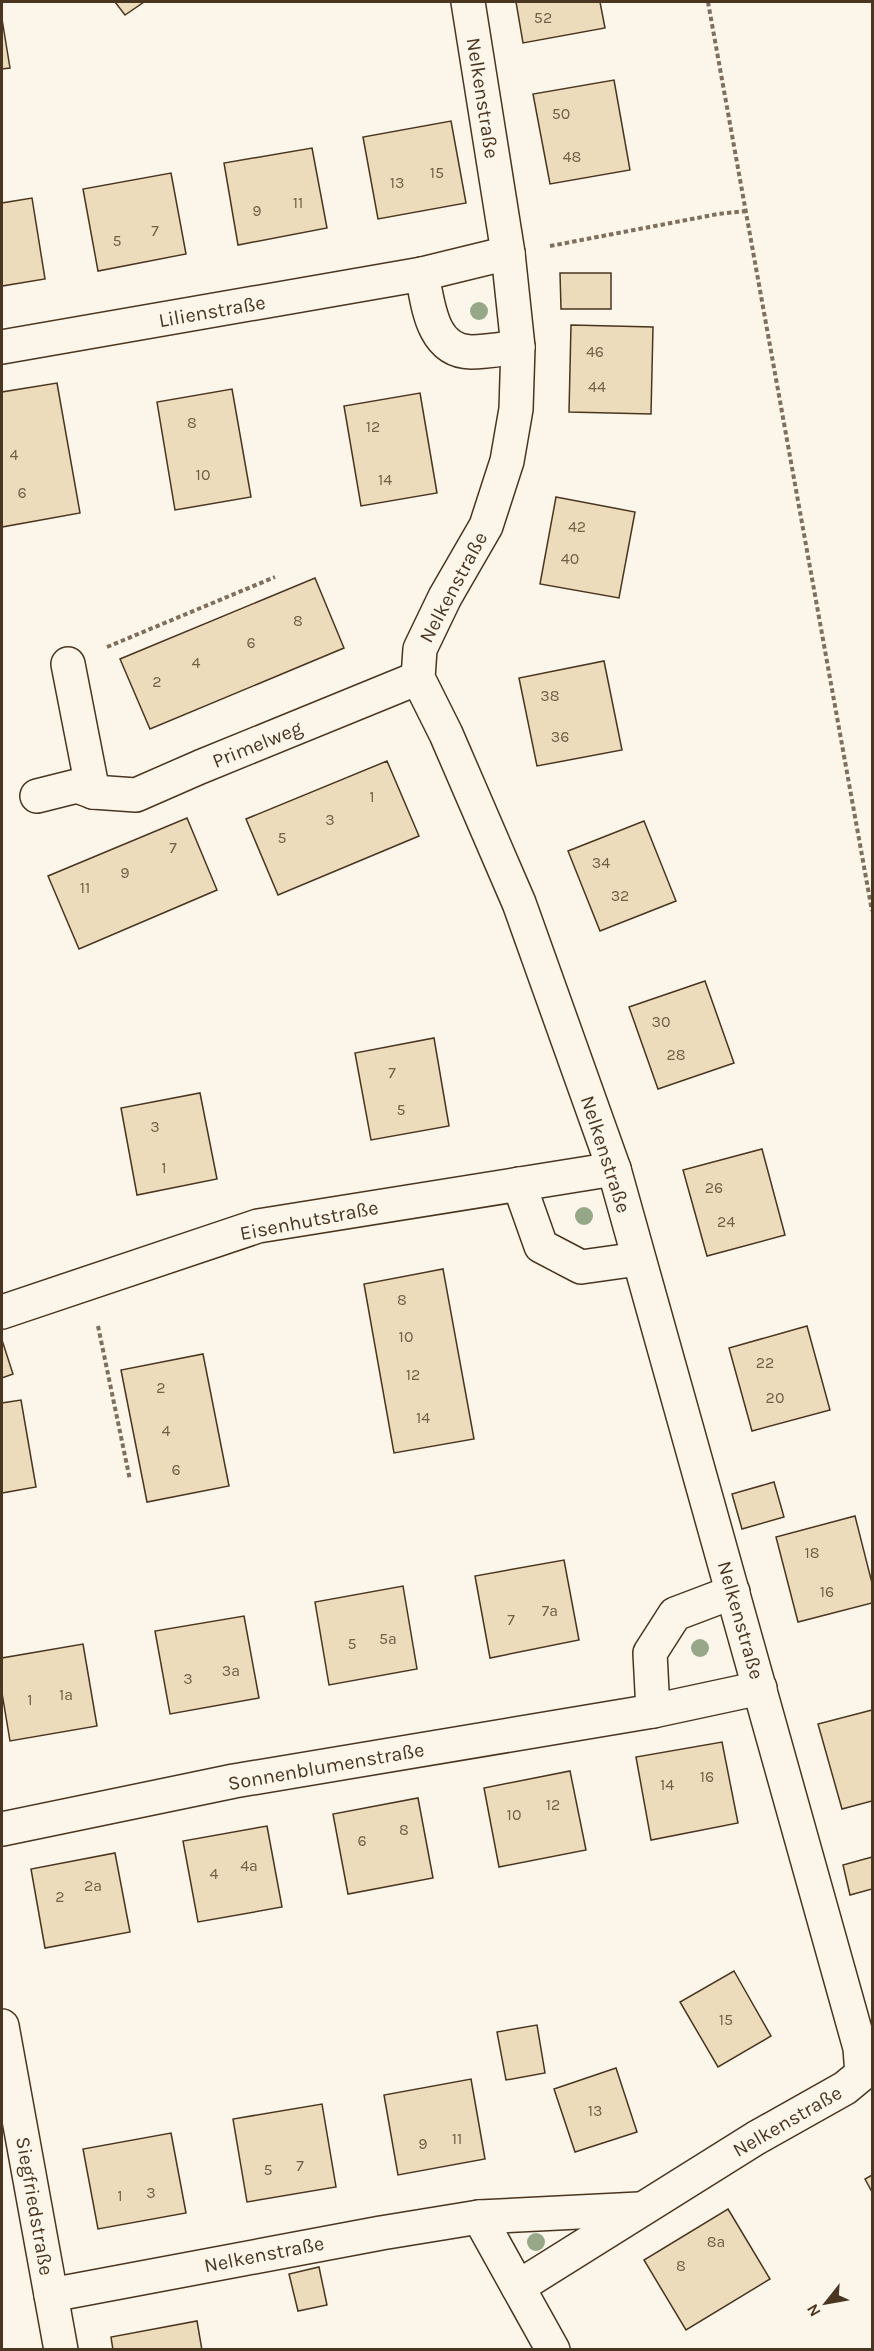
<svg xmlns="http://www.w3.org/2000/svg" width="874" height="2351" viewBox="0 0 874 2351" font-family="Karla,sans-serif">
<rect width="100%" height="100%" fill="#fbf6e9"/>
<!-- building -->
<g fill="#ecdcbc" stroke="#4a3520" stroke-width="1.5">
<path d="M115 2H144L125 15Z"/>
<path d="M516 2H600L605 28 523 43Z"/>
<path d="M2 19 10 68 2 69Z"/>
<path d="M614 80 630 170 550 184 533 94Z"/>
<path d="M451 121 466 203 378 219 363 137Z"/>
<path d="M312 148 327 228 238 245 224 163Z"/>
<path d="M171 173 186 254 98 271 83 189Z"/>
<path d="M32 198 45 279 2 286V203Z"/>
<path d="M560 273H611V309H561Z"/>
<path d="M571 325 653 327 651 414 569 412Z"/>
<path d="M57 383 80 513 2 527V392Z"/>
<path d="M232 389 251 497 175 510 157 402Z"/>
<path d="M420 393 437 493 361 506 344 406Z"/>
<path d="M556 497 635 512 619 598 540 584Z"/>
<path d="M315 578 344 648 150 729 120 659Z"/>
<path d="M604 661 622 750 537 766 519 678Z"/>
<path d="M387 761 419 836 278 895 246 819Z"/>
<path d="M187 818 217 890 79 949 48 876Z"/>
<path d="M644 821 676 901 600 931 568 851Z"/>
<path d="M705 981 734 1063 658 1089 629 1007Z"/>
<path d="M434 1038 449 1126 371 1140 355 1053Z"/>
<path d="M200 1093 217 1179 137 1195 121 1108Z"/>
<path d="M762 1149 785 1235 707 1256 683 1170Z"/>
<path d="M443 1269 474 1439 394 1453 364 1284Z"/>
<path d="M807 1326 830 1410 752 1431 729 1348Z"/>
<path d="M2 1340 13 1374 2 1378Z"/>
<path d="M203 1354 229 1486 147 1502 121 1370Z"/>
<path d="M21 1400 36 1487 2 1493V1403Z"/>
<path d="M774 1482 784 1517 742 1529 732 1494Z"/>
<path d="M855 1516 872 1583V1603L798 1622 776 1537Z"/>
<path d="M564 1560 579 1640 490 1658 475 1576Z"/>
<path d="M403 1586 417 1669 329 1685 315 1602Z"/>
<path d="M244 1616 259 1698 170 1714 155 1631Z"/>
<path d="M83 1644 97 1726 10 1741 2 1693V1658Z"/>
<path d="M872 1710V1801L842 1809 818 1724Z"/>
<path d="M722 1742 738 1823 651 1840 636 1757Z"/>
<path d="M570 1771 586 1850 499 1867 484 1788Z"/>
<path d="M418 1798 433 1878 348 1894 333 1814Z"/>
<path d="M267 1826 282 1907 198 1922 183 1841Z"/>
<path d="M115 1853 130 1932 45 1948 31 1869Z"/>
<path d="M872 1857V1889L850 1895 843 1865Z"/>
<path d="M734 1971 771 2036 718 2067 680 2002Z"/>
<path d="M537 2025 545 2073 506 2080 497 2032Z"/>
<path d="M616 2068 637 2132 575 2152 554 2089Z"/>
<path d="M471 2079 485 2159 398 2175 384 2095Z"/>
<path d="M322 2104 336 2187 247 2202 233 2119Z"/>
<path d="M171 2133 186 2213 98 2229 83 2149Z"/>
<path d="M872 2175V2192L865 2179Z"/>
<path d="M728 2209 770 2279 686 2330 644 2260Z"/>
<path d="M319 2267 327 2305 298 2311 289 2274Z"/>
<path d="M197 2321 202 2350H113L111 2337Z"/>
</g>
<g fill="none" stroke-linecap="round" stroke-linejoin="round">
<!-- minor casing -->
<g stroke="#4a3520" stroke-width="36">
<g id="minor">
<path d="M468 2 508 253 518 347 516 409 507 461 486 526 445 597 420 649 418 678 446 734 519 903 614 1169 860 2048 862 2074 845 2088 756 2138 518 2287"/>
<path d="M422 274C428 303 431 351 471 352 486 352 503 349 518 347"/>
<path d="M2 347 422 274 508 253"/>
<path d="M68 664 93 792"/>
<path d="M37 796 77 786 93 792 136 795 200 767 418 678"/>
<path d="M519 1184 541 1246 581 1267 638 1259"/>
<path d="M2 1312 258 1226 614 1169"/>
<path d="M653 1711 650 1653 675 1614 733 1592"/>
<path d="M2 1829 234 1781 653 1711 760 1688"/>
<path d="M2 2026 61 2350"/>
<path d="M479 2217 639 2209"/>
<path d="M51 2295 381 2233 479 2217 553 2350"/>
</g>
</g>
<!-- path -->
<g stroke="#7f6f5c" stroke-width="4" stroke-dasharray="4.5 3" stroke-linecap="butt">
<path d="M708 2 872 911"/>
<path d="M550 246 718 214 747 211"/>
<path d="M107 647 275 577"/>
<path d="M98 1326 130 1480"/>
</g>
<!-- minor -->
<use href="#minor" stroke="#fbf6e9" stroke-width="33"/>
</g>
<!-- trees -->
<g fill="#96a887">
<circle cx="479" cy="311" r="9"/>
<circle cx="584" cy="1216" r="9"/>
<circle cx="700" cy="1648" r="9"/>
<circle cx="536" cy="2242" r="9"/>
</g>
<g text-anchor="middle" stroke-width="4.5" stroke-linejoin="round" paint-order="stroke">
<!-- number labels -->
<g font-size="16" fill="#725f47">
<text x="543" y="23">52</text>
<text x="561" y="119">50</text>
<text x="572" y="162">48</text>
<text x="437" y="178">15</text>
<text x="397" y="188">13</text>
<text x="298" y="208">11</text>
<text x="257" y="216">9</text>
<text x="155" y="236">7</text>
<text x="117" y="246">5</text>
<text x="595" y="357">46</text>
<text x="597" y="392">44</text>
<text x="192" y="428">8</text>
<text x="373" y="432">12</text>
<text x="14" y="460">4</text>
<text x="203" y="480">10</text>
<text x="385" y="485">14</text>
<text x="22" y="498">6</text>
<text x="577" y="532">42</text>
<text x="570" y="564">40</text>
<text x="298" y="626">8</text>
<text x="251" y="648">6</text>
<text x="196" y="668">4</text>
<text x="157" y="687">2</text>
<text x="550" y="701">38</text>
<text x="560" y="742">36</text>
<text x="372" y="802">1</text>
<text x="330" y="825">3</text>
<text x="282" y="843">5</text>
<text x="173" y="853">7</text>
<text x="601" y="868">34</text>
<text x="125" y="878">9</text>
<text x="85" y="893">11</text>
<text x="620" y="901">32</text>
<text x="661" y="1027">30</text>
<text x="676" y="1060">28</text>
<text x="392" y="1078">7</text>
<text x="401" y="1115">5</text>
<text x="155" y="1132">3</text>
<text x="164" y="1173">1</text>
<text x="714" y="1193">26</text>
<text x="726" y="1227">24</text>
<text x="402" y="1305">8</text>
<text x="406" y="1342">10</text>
<text x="765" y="1368">22</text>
<text x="413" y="1380">12</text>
<text x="161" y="1393">2</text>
<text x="775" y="1403">20</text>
<text x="423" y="1423">14</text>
<text x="166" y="1436">4</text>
<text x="176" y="1475">6</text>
<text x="812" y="1558">18</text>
<text x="827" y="1597">16</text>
<text x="550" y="1616">7a</text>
<text x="511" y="1625">7</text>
<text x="388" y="1644">5a</text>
<text x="352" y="1649">5</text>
<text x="231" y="1676">3a</text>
<text x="188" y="1684">3</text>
<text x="66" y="1700">1a</text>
<text x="30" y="1705">1</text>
<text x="707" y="1782">16</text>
<text x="667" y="1790">14</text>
<text x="553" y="1810">12</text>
<text x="514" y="1820">10</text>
<text x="404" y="1835">8</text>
<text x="362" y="1846">6</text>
<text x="249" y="1871">4a</text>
<text x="214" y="1879">4</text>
<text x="93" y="1891">2a</text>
<text x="60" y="1902">2</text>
<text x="726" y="2025">15</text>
<text x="595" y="2116">13</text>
<text x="457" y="2144">11</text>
<text x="423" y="2149">9</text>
<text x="300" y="2171">7</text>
<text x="268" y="2175">5</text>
<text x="151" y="2198">3</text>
<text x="120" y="2201">1</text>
<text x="716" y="2247">8a</text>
<text x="681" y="2271">8</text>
</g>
<!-- street labels -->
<g font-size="20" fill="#4a3520" stroke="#fbf6e9">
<text transform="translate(483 98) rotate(81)" y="7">Nelkenstraße</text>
<text transform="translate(212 311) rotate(-10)" y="7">Lilienstraße</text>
<text transform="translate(453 587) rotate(-62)" y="7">Nelkenstraße</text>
<text transform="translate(257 744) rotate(-22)" y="7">Primelweg</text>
<text transform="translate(606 1154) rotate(72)" y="7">Nelkenstraße</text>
<text transform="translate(309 1220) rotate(-11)" y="7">Eisenhutstraße</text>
<text transform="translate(741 1620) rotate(74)" y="7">Nelkenstraße</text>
<text transform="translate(326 1766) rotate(-10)" y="7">Sonnenblumenstraße</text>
<text transform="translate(787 2121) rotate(-30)" y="7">Nelkenstraße</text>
<text transform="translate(35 2206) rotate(80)" y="7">Siegfriedstraße</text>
<text transform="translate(264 2254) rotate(-11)" y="7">Nelkenstraße</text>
</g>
</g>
<!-- border -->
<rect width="874" height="2351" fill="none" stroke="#4a3520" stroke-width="6"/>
<!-- north arrow -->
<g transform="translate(826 2303) rotate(239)" stroke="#fbf6e9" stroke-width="4.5" paint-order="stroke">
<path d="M0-4.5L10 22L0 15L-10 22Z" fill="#4a3520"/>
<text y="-9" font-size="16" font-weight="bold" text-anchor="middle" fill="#4a3520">N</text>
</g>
</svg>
